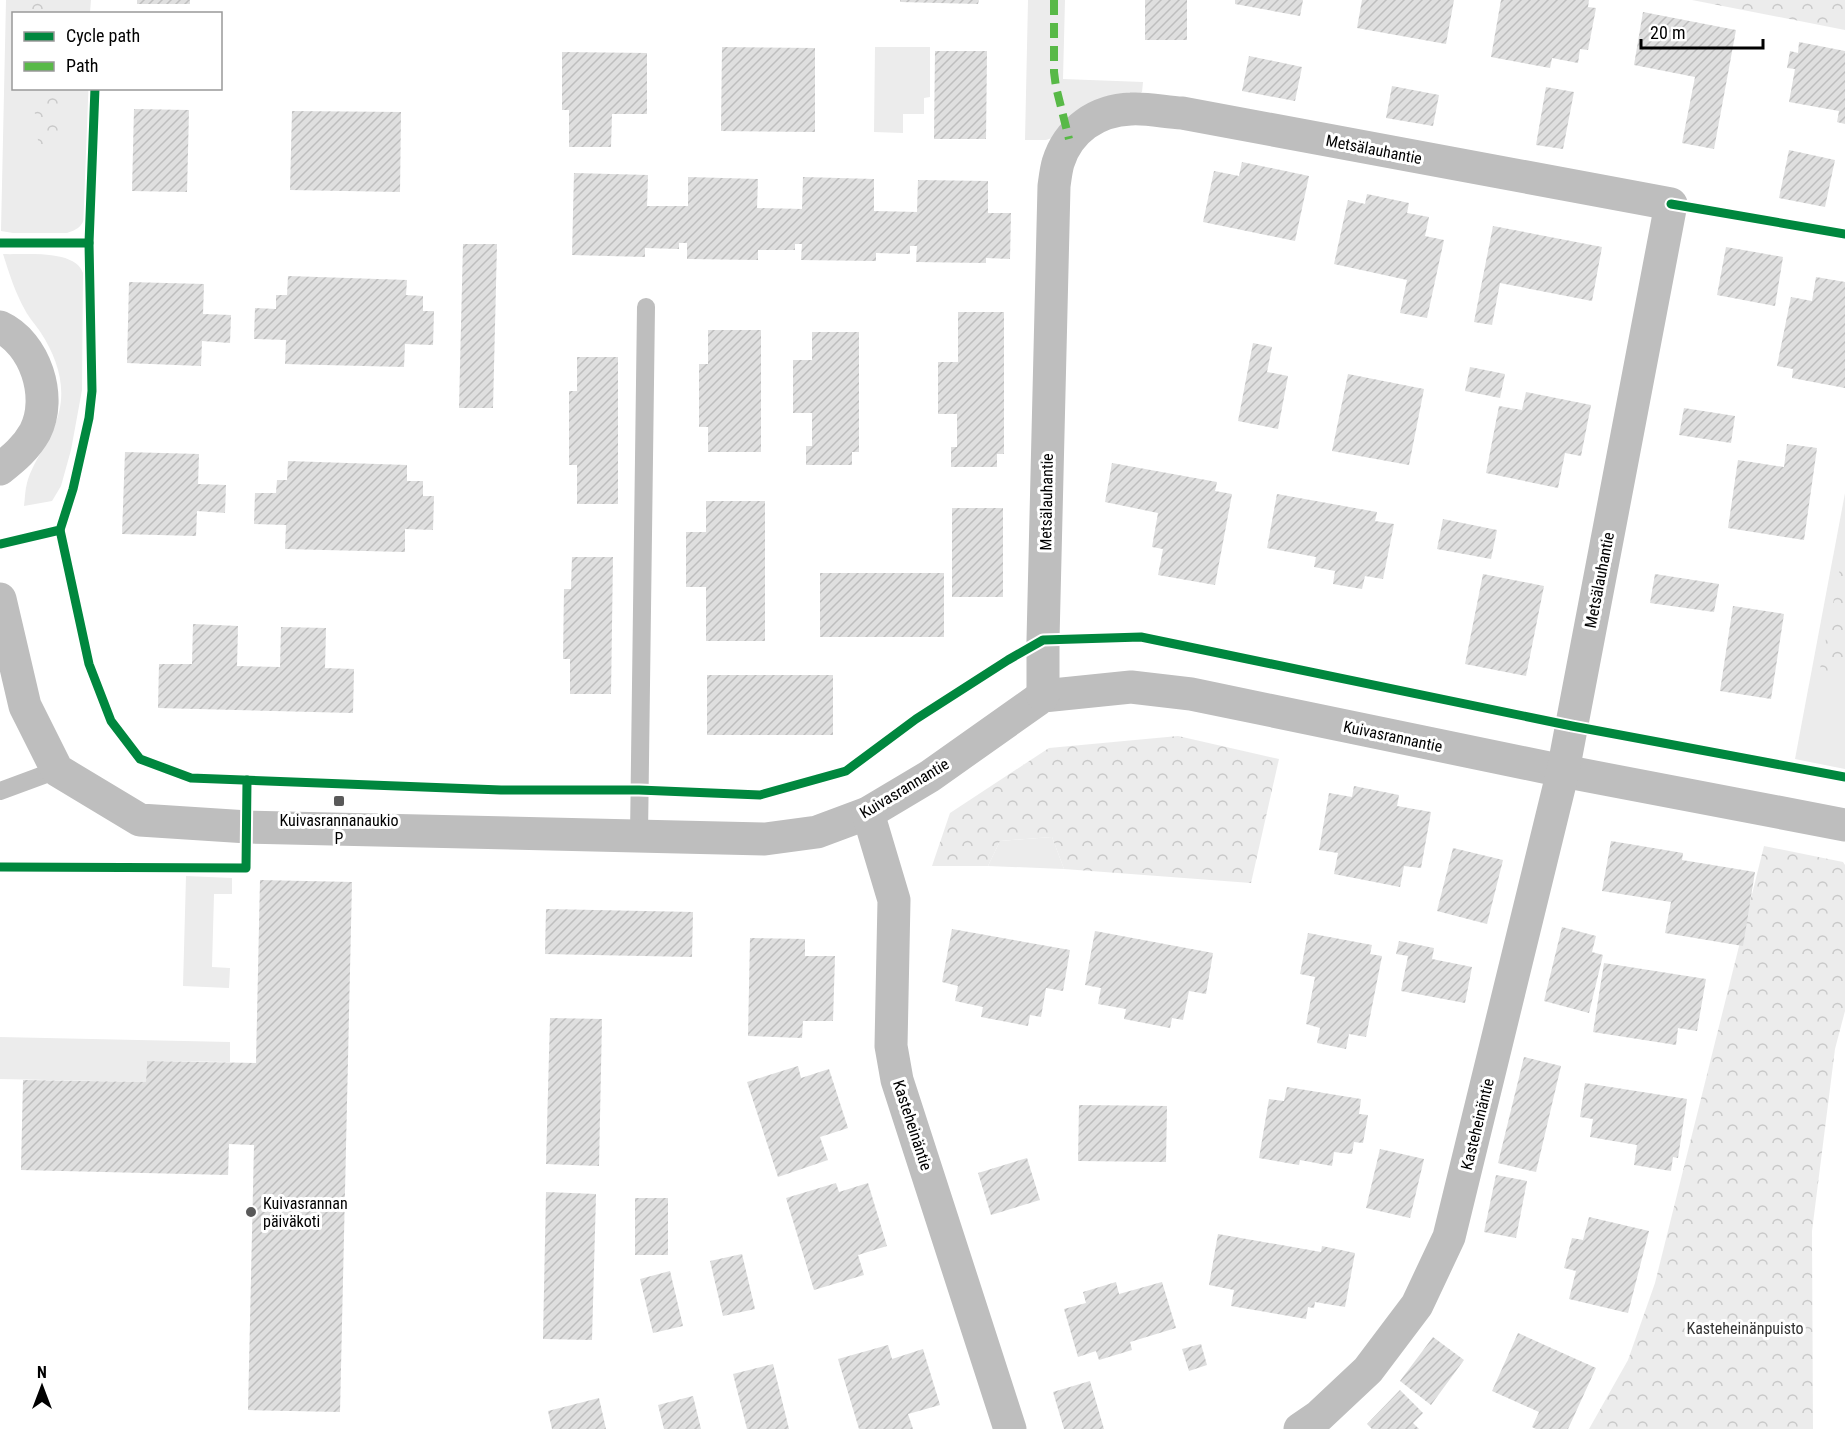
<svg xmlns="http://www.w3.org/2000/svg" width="1845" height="1429" viewBox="0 0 1845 1429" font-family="'Roboto Condensed',sans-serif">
<defs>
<pattern id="forest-crowns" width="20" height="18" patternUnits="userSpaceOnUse" patternTransform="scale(1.5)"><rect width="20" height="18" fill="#ececec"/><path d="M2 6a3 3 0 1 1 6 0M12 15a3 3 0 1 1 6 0" fill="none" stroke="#c9c9c9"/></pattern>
<pattern id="building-hatch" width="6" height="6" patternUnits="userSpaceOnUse" patternTransform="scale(1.5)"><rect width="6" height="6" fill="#dfdfdf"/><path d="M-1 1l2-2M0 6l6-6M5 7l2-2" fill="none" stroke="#bebebe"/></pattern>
</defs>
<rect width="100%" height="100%" fill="#fff"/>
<!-- green -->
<g fill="#ececec">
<path d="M6 0H91L90 13 14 14V88L89 89 85 217C82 227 76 230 67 233H13L1 231Z"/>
<path d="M1028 0H1065L1063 79 1143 82 1142 92 1136 97 1052 138 1046 140H1025Z"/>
<path d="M875 47H930V97L924 98V114H903V133L874 132Z"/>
<path d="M3 254C25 255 75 249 83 273L82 390 71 450 61 486 52 501 24 506C25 498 25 490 27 483 34 458 53 438 59 412 66 384 56 356 41 333 36 325 29 318 25 310 15 292 9 273 3 254Z"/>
<path d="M1845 493V769L1795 759Z"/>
<path d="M1052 837 1064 869 988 866 1000 841Z"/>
<path d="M186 876 232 878V894H214L212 967 230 968 229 988 183 986Z"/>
<path d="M0 1037 230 1042V1062L147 1061 146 1082 0 1079Z"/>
</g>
<!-- forest -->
<g fill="url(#forest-crowns)">
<path d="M21 0H62V13H23Z"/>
<path d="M1692 0H1845V30Z"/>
<path d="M32 89H61V147L39 149Z"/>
<path d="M1845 543V677L1820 669Z"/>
<path d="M1178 736 1279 759 1251 883 1064 869 1052 837 1000 841 988 866H932L950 813 1049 748Z"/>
<path d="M1764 846 1843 862 1845 865V1011L1835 1049 1812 1231 1813 1429H1589L1628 1360 1655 1283Z"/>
</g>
<!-- building -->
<g fill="url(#building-hatch)">
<rect x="137" y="0" width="53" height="4"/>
<path d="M900 0H979L978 4 900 2Z"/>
<rect x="1145" y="0" width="42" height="40"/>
<path d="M1235 0H1303L1300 16 1235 4Z"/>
<path d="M1362 0H1454L1446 44 1357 28Z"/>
<path d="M1501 0H1589L1588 7 1596 8 1588 50 1580 49 1578 63 1552 58 1550 68 1491 57Z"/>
<path d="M1643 12 1736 30 1714 149 1682 143 1695 77 1634 65Z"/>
<path d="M1799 42 1845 51V124L1837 122 1839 111 1789 102 1795 69 1787 68 1790 51 1798 53Z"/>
<path d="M722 47 815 48V132L721 131Z"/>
<path d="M935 51H987L986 139H934Z"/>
<path d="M562 52 647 53V114H612L611 147H569V110H562Z"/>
<path d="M1249 56 1302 67 1295 101 1242 91Z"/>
<path d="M1392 86 1439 95 1433 126 1386 118Z"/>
<path d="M1546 87 1574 92 1563 149 1536 145Z"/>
<path d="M134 109 189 110 187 192 132 191Z"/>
<path d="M292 111 401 112 400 192 290 190Z"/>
<path d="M1789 150 1835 160 1825 207 1779 198Z"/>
<path d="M1242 162 1309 176 1295 241 1203 222 1214 171 1239 176Z"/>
<path d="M574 173 648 175 647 206H688V177L758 179 757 208 802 209 803 177 874 179V211L917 212 918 180 988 181V213H1011L1010 259 986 258V263L916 262 917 246H910V254L876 253V261L801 260 802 244H795V250H758V260L687 259V243H679V249L645 248V257L572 255Z"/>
<path d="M1367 194 1409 203 1407 213 1429 217 1425 236 1444 240 1427 318 1400 313 1407 280 1334 264 1348 200 1365 204Z"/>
<path d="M1493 226 1602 247 1592 301 1500 283 1492 325 1474 322Z"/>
<path d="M463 244H497L493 408H459Z"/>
<path d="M1726 247 1783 257 1775 306 1717 295Z"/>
<path d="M288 276 407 280 406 295 423 296V311H434L433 345 405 344 404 367 285 364 286 340 254 339 255 308 276 309V295H287Z"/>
<path d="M1816 277 1845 282V388L1792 378 1793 369 1777 366 1791 297 1812 301Z"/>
<path d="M129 282 204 284 203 314 231 315 230 343 202 341 201 366 127 363Z"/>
<path d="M958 312H1004V454H997V467H951V447H957V414H938V362H958Z"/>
<path d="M708 330H761V452H708V427H699V364H708Z"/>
<path d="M812 332H859V452H852V465H806V446H812V413H793V360H812Z"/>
<path d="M1253 343 1272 347 1267 372 1288 376 1278 429 1238 421Z"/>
<path d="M577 357H618V504H577V465H569V391H577Z"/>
<path d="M1470 367 1505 374 1500 398 1465 391Z"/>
<path d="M1348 374 1424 389 1409 465 1332 451Z"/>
<path d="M1526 392 1591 405 1581 456 1565 453 1558 488 1486 473 1499 406 1522 410Z"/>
<path d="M1684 408 1735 416 1731 443 1679 435Z"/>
<path d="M1787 444 1817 448 1804 540 1728 528 1738 460 1784 467Z"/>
<path d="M125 452 199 454 198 484 226 485 225 513 197 511 196 536 122 534Z"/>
<path d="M288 461 407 465V481H423V496H434L433 530 405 529V552L285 549 286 525 254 524 255 493H276L277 480H287Z"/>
<path d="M1112 463 1217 482 1215 491 1232 494 1215 585 1158 575 1163 549 1152 547 1158 513 1105 502Z"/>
<path d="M1277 494 1377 512 1375 521 1394 524 1383 579 1365 576 1362 589 1333 584 1335 571 1314 567 1316 557 1267 548Z"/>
<path d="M706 501H765V641H706V587H686V532H706Z"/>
<rect x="952" y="508" width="51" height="89"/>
<path d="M1443 519 1497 530 1491 559 1437 549Z"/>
<path d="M572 557H613L611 694H570V659H563L564 589H571Z"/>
<rect x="820" y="573" width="124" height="64"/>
<path d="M1483 574 1544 586 1526 676 1465 664Z"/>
<path d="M1655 574 1719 584 1714 612 1650 603Z"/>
<path d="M1733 606 1784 614 1771 699 1720 691Z"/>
<path d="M193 624 238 626 237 666 280 667 281 627 326 628 325 668 354 669 353 713 158 708 159 664H192Z"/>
<rect x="707" y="675" width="126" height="60"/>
<path d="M1354 786 1399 795 1397 806 1431 812 1421 868 1404 866 1400 887 1334 874 1338 853 1319 850 1329 793 1352 797Z"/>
<path d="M1611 841 1683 853 1682 860 1755 872 1743 946 1665 933 1671 902 1602 891Z"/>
<path d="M1453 848 1503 860 1487 924 1437 911Z"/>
<path d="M260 880 352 882 340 1412 248 1410 254 1145 229 1144 228 1175 21 1170 23 1080 146 1082 147 1061 256 1063Z"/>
<path d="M546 909 693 912 692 957 545 954Z"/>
<path d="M1562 927 1596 936 1592 952 1603 955 1589 1013 1544 1001Z"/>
<path d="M952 929 1070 950 1063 991 1046 988 1041 1017 1030 1015 1028 1026 981 1017 983 1007 955 1001 958 986 942 982Z"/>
<path d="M1095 931 1213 953 1206 994 1189 991 1183 1020 1172 1018 1170 1028 1124 1019 1126 1009 1098 1004 1101 988 1085 985Z"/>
<path d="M1308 933 1372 945 1370 954 1382 956 1366 1037 1349 1034 1346 1049 1317 1043 1320 1028 1306 1024 1315 977 1300 974Z"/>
<path d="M750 938 805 939V956H835L833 1021H803L802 1038 748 1036Z"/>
<path d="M1399 941 1434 948 1432 959 1472 967 1465 1003 1401 991 1408 956 1396 954Z"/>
<path d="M1604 963 1706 979 1697 1031 1678 1028 1676 1045 1593 1032Z"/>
<path d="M550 1018 602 1019 599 1166 546 1164Z"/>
<path d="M1524 1057 1561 1066 1536 1172 1498 1163Z"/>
<path d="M798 1066 801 1078 829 1069 848 1128 820 1137 828 1160 778 1177 747 1082Z"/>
<path d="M1585 1083 1687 1099 1678 1158 1673 1157 1671 1171 1634 1165 1637 1145 1590 1137 1593 1119 1580 1117Z"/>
<path d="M1287 1087 1361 1099 1359 1114 1368 1115 1363 1143 1354 1142 1352 1154 1334 1152 1332 1166 1300 1160 1299 1165 1259 1158 1269 1099 1284 1101Z"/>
<path d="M1079 1105 1167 1106 1166 1162 1078 1161Z"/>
<path d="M1380 1149 1424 1159 1410 1218 1366 1208Z"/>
<path d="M1027 1158 1040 1200 991 1215 978 1173Z"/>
<path d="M1496 1175 1527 1181 1516 1238 1484 1232Z"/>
<path d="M836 1183 839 1192 868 1183 887 1246 858 1255 864 1275 814 1290 786 1198Z"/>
<path d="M546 1192 596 1194 592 1340 543 1339Z"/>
<rect x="635" y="1198" width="33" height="57"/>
<path d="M1589 1217 1649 1231 1628 1313 1569 1299 1576 1271 1564 1268 1572 1238 1583 1240Z"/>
<path d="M1218 1234 1321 1252 1322 1246 1355 1253 1345 1307 1315 1302 1314 1308 1308 1307 1306 1319 1231 1306 1234 1290 1209 1285Z"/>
<path d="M742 1254 755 1309 723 1316 710 1261Z"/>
<path d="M670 1271 683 1326 653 1333 640 1279Z"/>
<path d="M1116 1282 1119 1294 1162 1282 1176 1328 1130 1342 1132 1350 1099 1360 1096 1351 1078 1357 1064 1309 1086 1303 1083 1292Z"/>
<path d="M1518 1333 1596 1368 1568 1429H1536L1532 1427 1539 1412 1492 1391Z"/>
<path d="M1433 1337 1464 1360 1431 1405 1400 1381Z"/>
<path d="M1201 1344 1207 1365 1189 1371 1182 1349Z"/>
<path d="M888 1345 892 1359 923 1349 940 1405 908 1414 913 1429H859L838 1359Z"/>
<path d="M773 1364 789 1429H747L733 1374Z"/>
<path d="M1090 1381 1104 1429H1064L1053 1392Z"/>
<path d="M1400 1390 1423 1413 1413 1423 1419 1429H1372L1367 1424Z"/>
<path d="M693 1396 701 1429H664L658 1405Z"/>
<path d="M599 1398 606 1429H552L548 1411Z"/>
</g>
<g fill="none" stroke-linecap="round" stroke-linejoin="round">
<!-- service -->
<g stroke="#bebebe" stroke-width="18">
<path d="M0 791 57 770"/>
<path d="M639 836 646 307"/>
</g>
<!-- minor -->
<g stroke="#bebebe" stroke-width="33">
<path d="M0 599 25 706 57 770 140 820 248 827 765 839 817 832 868 813 930 776 1043 696 1131 687 1191 694 1563 771 1845 825"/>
<path d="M1043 696V640L1054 186C1055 179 1056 170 1058 163 1068 130 1097 110 1131 109 1147 108 1165 112 1182 113L1671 204 1563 771 1449 1237 1417 1305 1368 1370 1319 1416 1300 1429"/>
<path d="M868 813 894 900 891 1046 897 1080 1010 1429"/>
</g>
<!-- tertiary -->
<path stroke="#bebebe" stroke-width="33" d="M0 327C35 343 53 397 35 432 26 448 14 458 0 469"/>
<!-- quiet -->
<path stroke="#58b947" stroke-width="8" stroke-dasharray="15 8" stroke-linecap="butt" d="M1054 0V72L1056 87 1069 139"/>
<!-- cycleway casing -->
<g stroke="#fff" stroke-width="13">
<g id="cycleway">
<path d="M1671 204 1845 234"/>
<path d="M0 243H89"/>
<path d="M60 530 89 664 111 721 140 759 191 778 501 790H639L760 795 846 771 916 719 1008 660 1043 640 1141 637 1572 726 1845 777"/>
<path d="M0 544 60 530 73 489 89 418 92 391 89 243 95 88"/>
<path d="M0 867 246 868 247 780"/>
</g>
</g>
<!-- cycleway -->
<use href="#cycleway" stroke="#00873e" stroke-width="9"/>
</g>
<!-- markers -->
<g fill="#595959" stroke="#fff" stroke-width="2">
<rect x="333" y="795" width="12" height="12" rx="3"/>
<circle cx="251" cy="1212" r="6"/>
</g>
<g text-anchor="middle" stroke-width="6" stroke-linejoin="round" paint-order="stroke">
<!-- street labels -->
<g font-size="16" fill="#000" stroke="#fff">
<text transform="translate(1374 149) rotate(11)" y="6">Metsälauhantie</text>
<text transform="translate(1046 502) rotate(-89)" y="6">Metsälauhantie</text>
<text transform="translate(1599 580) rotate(-79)" y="6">Metsälauhantie</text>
<text transform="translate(1393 736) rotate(12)" y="6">Kuivasrannantie</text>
<text transform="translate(904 788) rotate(-31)" y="6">Kuivasrannantie</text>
<text transform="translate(1477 1124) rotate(-76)" y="6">Kasteheinäntie</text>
<text transform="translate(913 1125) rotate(72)" y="6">Kasteheinäntie</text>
</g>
<!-- poi labels -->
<g font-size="16" fill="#000" stroke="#fff">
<text x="339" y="826">Kuivasrannanaukio<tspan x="339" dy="18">P</tspan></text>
<text x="263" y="1209" text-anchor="start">Kuivasrannan<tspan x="263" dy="18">päiväkoti</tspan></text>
</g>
<!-- park labels -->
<g font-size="16" fill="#333" stroke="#fff">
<text x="1745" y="1334">Kasteheinänpuisto</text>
</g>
</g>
<!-- legend -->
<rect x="12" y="12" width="210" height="78" fill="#ffffff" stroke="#999999" stroke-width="1.5"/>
<rect x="24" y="32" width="30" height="9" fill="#00873e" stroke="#999999" stroke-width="1.5"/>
<text x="66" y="42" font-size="18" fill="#000000">Cycle path</text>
<rect x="24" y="62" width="30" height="9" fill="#58b947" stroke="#999999" stroke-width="1.5"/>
<text x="66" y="72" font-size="18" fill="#000000">Path</text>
<!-- north arrow -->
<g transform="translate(42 1387)" stroke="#ffffff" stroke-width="4.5" paint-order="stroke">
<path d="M0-4.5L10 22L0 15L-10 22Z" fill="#000000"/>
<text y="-9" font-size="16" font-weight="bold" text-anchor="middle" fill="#000000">N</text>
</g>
<!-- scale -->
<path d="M1641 39v9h122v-9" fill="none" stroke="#000000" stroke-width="3"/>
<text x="1650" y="39" font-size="18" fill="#000000" stroke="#ffffff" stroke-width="4.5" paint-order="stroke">20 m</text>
</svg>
